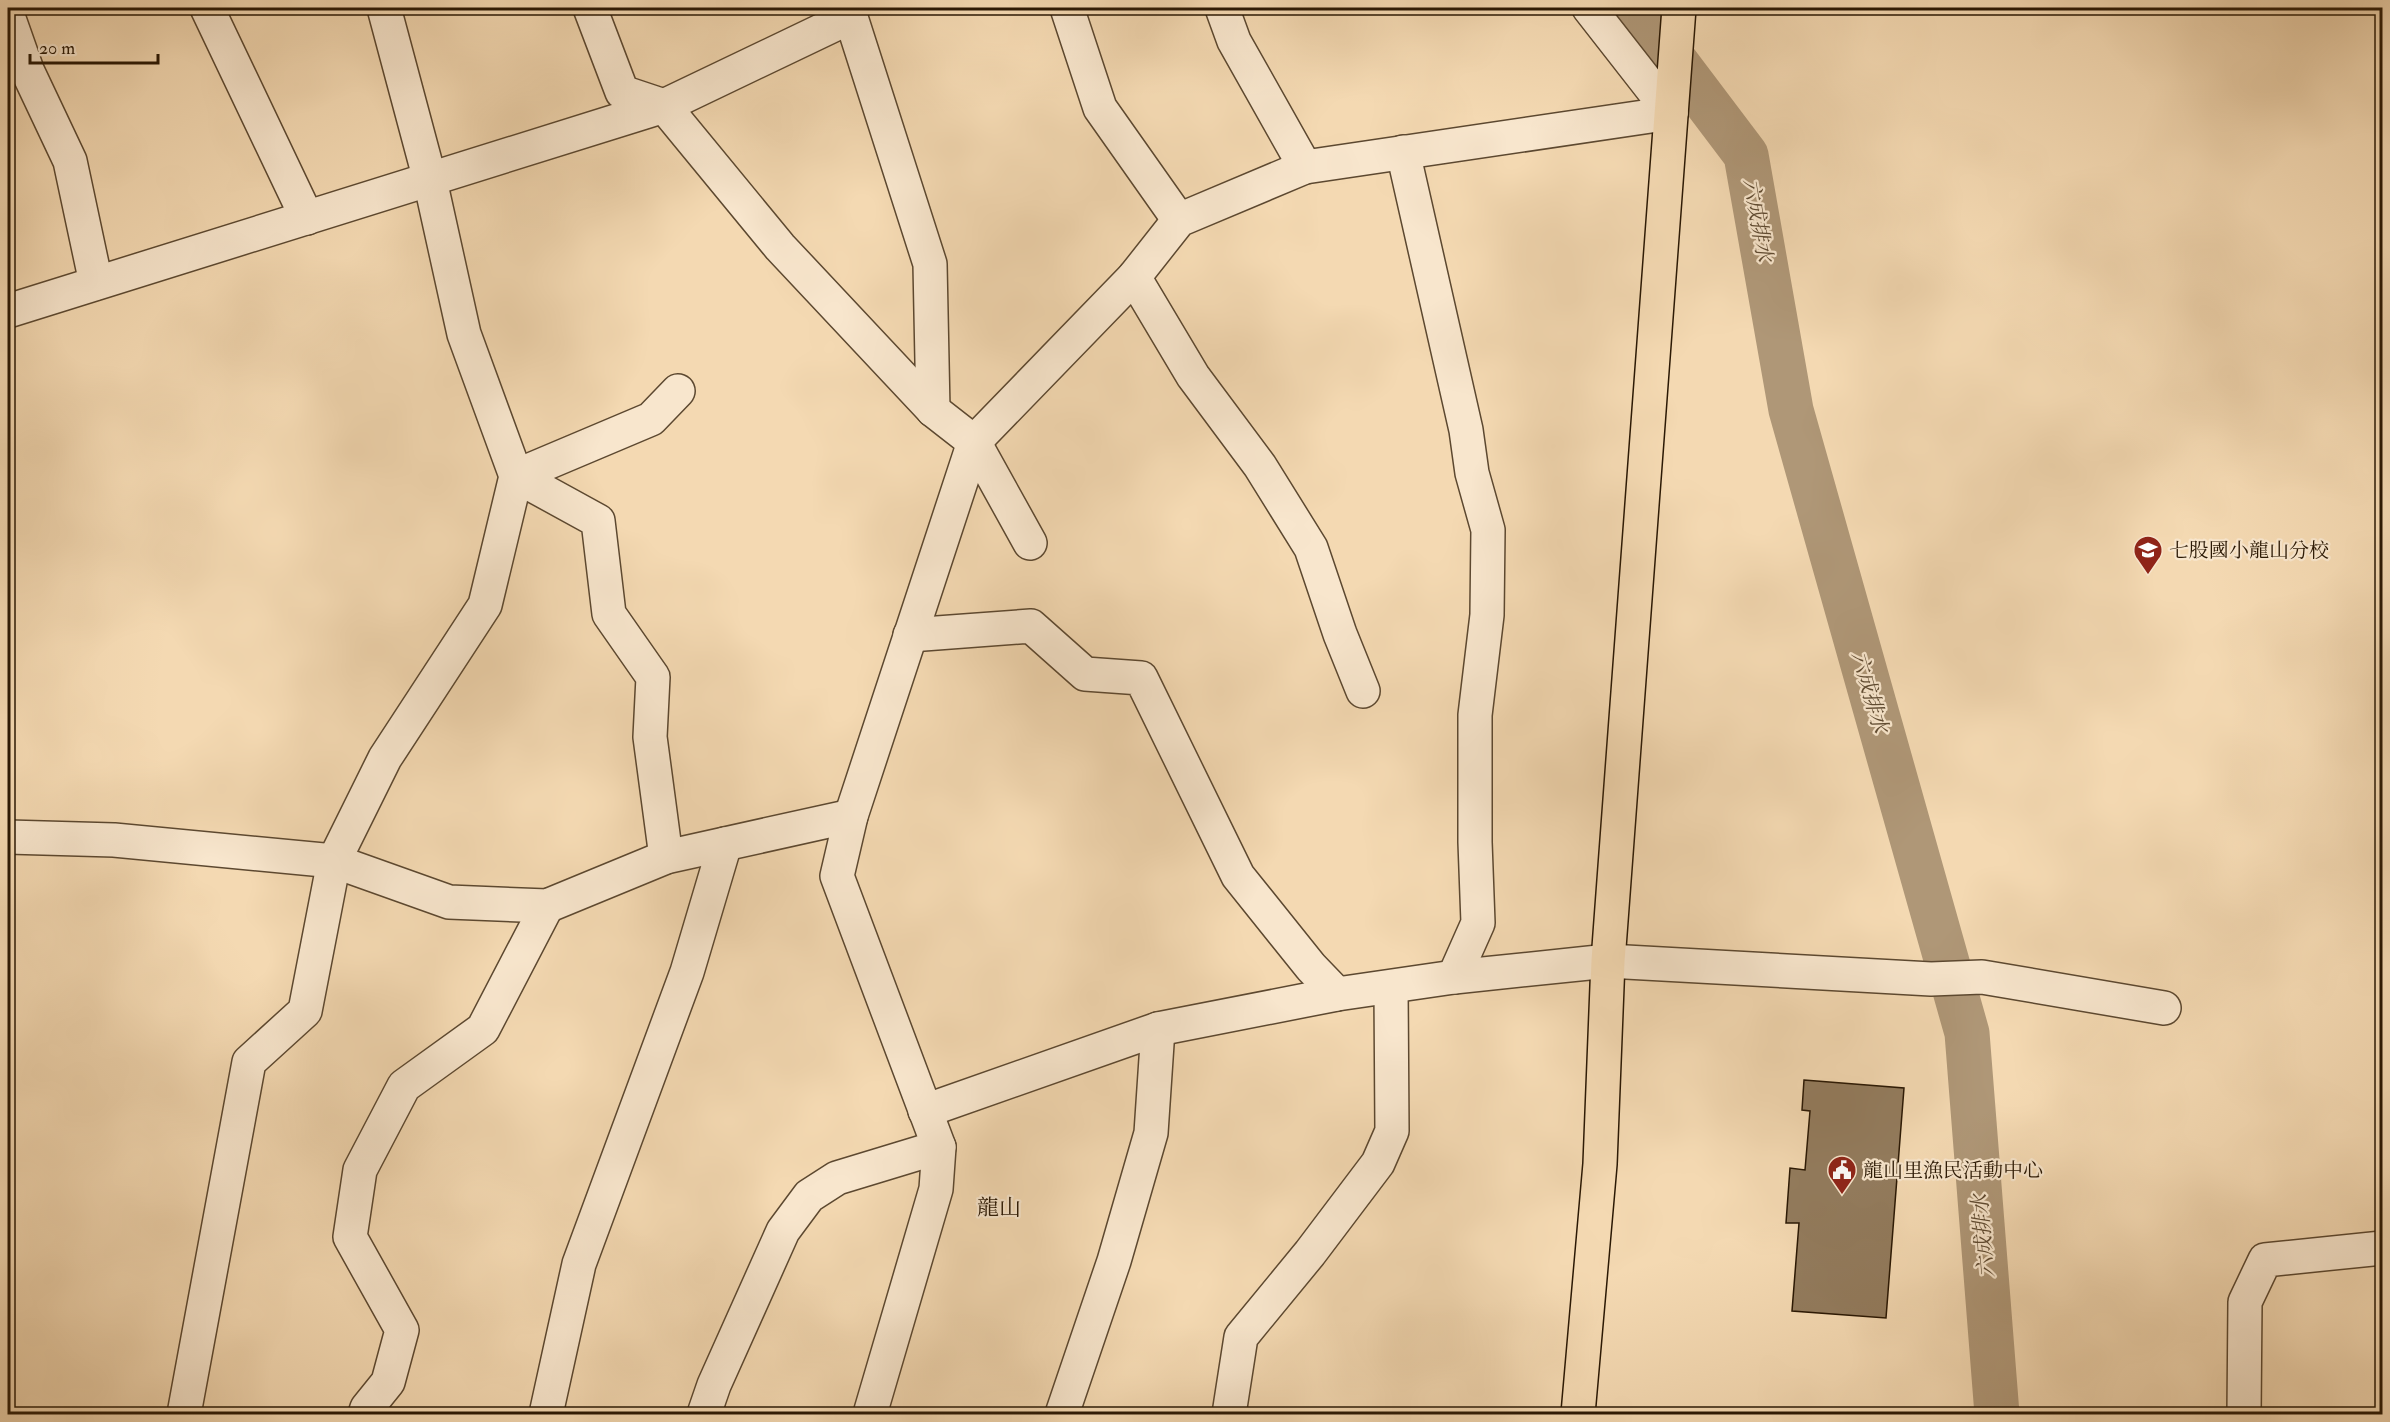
<svg xmlns="http://www.w3.org/2000/svg" width="2390" height="1422" viewBox="0 0 2390 1422" font-family="'IM FELL Double Pica','Noto Serif TC',serif">
<rect width="100%" height="100%" fill="#f4d9b2"/>
<filter id="stains"><feTurbulence type="fractalNoise" baseFrequency=".00333" numOctaves="4"/><feColorMatrix values="0 0 0 0 .2 0 0 0 0 .09 0 0 0 0 .02 0 0 0 .5 -.17"/></filter>
<radialGradient id="worn" r=".72"><stop offset=".6" stop-color="#630" stop-opacity="0"/><stop offset="1" stop-color="#630" stop-opacity=".3"/></radialGradient>
<g fill="none" stroke-linecap="round" stroke-linejoin="round">
<!-- canal -->
<path stroke="#af9777" stroke-width="45" d="M1635 8 1746 155 1791 410 1967 1033 1997 1414"/>
</g>
<!-- building -->
<path fill="#937c5e" stroke="#2a1804" stroke-width="1.5" d="M1804 1080 1904 1088 1886 1318 1792 1311 1799 1223H1786L1790 1168 1805 1170 1810 1111 1802 1110Z"/>
<g fill="none" stroke-linecap="round" stroke-linejoin="round">
<!-- minor casing -->
<g stroke="#5c4830" stroke-width="36">
<g id="minor">
<path d="M207 8 307 218"/>
<path d="M590 8 622 92 664 106 780 247 933 410 974 442 1030 543"/>
<path d="M848 8 930 264 933 410"/>
<path d="M1067 8 1100 108 1179 220"/>
<path d="M1222 8 1234 41 1305 167"/>
<path d="M1589 8 1671 113"/>
<path d="M8 16 27 70 70 161 96 283"/>
<path d="M1403 152 1466 430 1472 473 1488 530 1487 615 1475 715V842L1478 923 1454 977"/>
<path d="M1134 277 1193 376 1260 466 1311 548 1340 634 1363 691"/>
<path d="M8 311 664 106 850 17"/>
<path d="M910 635 1031 626 1085 674 1141 678 1238 876 1311 967 1337 994"/>
<path d="M8 837 114 840 334 861 449 902 547 906 666 857 851 816"/>
<path d="M666 857 650 737 653 677 609 614 598 521 516 476 651 419 678 391"/>
<path d="M925 1111 1158 1029 1337 994 1454 977 1608 961 1931 979 1982 977 2164 1008"/>
<path d="M184 1414 249 1062 305 1011 334 861 385 758 485 605 516 476 464 334 430 180 384 8"/>
<path d="M365 1414 367 1408 388 1382 402 1330 350 1237 360 1170 404 1086 483 1029 547 906"/>
<path d="M546 1414 579 1264 687 972 725 844"/>
<path d="M704 1414 714 1385 783 1231 809 1196 837 1178 939 1147"/>
<path d="M870 1414 936 1189 939 1147 837 876 851 816 974 442 1134 277 1179 220 1305 167 1671 113"/>
<path d="M1062 1414 1114 1261 1151 1133 1158 1029"/>
<path d="M1229 1414 1241 1337 1310 1253 1378 1163 1392 1131 1391 988"/>
<path d="M2244 1414 2245 1302 2265 1260 2382 1248"/>
</g>
</g>
<!-- major casing -->
<g stroke="#2a1804" stroke-width="36">
<path id="major" d="M1578 1414 1600 1164 1608 961 1679 8"/>
</g>
<!-- minor -->
<use href="#minor" stroke="#f8e6cd" stroke-width="33"/>
<!-- major -->
<use href="#major" stroke="#f4d9b2" stroke-width="33"/>
</g>
<!-- icons -->
<defs>
<g id="school-pin" transform="scale(1.5)"><path d="M0 17L-7.5 6A9.5 9.5 0 1 1 7.5 6Z" fill="#8f2418" stroke="#f8e6cd"/><path d="M0-5L7-2L0 1L-7-2ZM-4 1L0 2.5L4 1V4Q0 6-4 4Z" fill="#fff"/></g>
<g id="civic-pin" transform="scale(1.5)"><path d="M0 17L-7.5 6A9.5 9.5 0 1 1 7.5 6Z" fill="#8f2418" stroke="#f8e6cd"/><path d="M-.6-6.5H3V-4.5H.6V-3L4-1V1h2V6H-6V1h2V-1L-.6-3ZM-1.2 2.5V6h2.4V2.5Z" fill="#fff"/></g>
</defs>
<g fill-rule="evenodd">
<use href="#school-pin" x="2148" y="550"/>
<use href="#civic-pin" x="1842" y="1170"/>
</g>
<g text-anchor="middle" stroke-width="4.5" stroke-linejoin="round" paint-order="stroke">
<!-- poi labels -->
<g font-size="20" fill="#2a1804" stroke="#f8e6cd" text-anchor="start">
<text x="2169" y="557">七股國小龍山分校</text>
<text x="1863" y="1177">龍山里漁民活動中心</text>
</g>
<!-- water labels -->
<g font-size="21" font-style="italic" fill="#5f4b32" stroke="#f8e6cd">
<text transform="translate(1758 220) rotate(80)" y="7">六成排水</text>
<text transform="translate(1870 692) rotate(74)" y="7">六成排水</text>
<text transform="translate(1983 1236) rotate(-95)" y="7">六成排水</text>
</g>
<!-- quarter labels -->
<g font-size="22" fill="#2a1804" stroke="#f8e6cd">
<text x="999" y="1215">龍山</text>
</g>
</g>
<!-- margin -->
<rect width="2390" height="1422" fill="none" stroke="#f4d9b2" stroke-width="30"/>
<rect x="9" y="9" width="2372" height="1404" fill="none" stroke="#2a1804" stroke-width="3"/>
<rect x="15" y="15" width="2360" height="1392" fill="none" stroke="#2a1804" stroke-width="1.5"/>
<!-- scale -->
<path d="M30 54v9h128v-9" fill="none" stroke="#2a1804" stroke-width="3"/>
<text x="39" y="54" font-size="18" fill="#2a1804" stroke="#f8e6cd" stroke-width="4.5" paint-order="stroke">20 m</text>
<rect width="100%" height="100%" filter="url(#stains)"/>
<rect width="100%" height="100%" fill="url(#worn)"/>
</svg>
